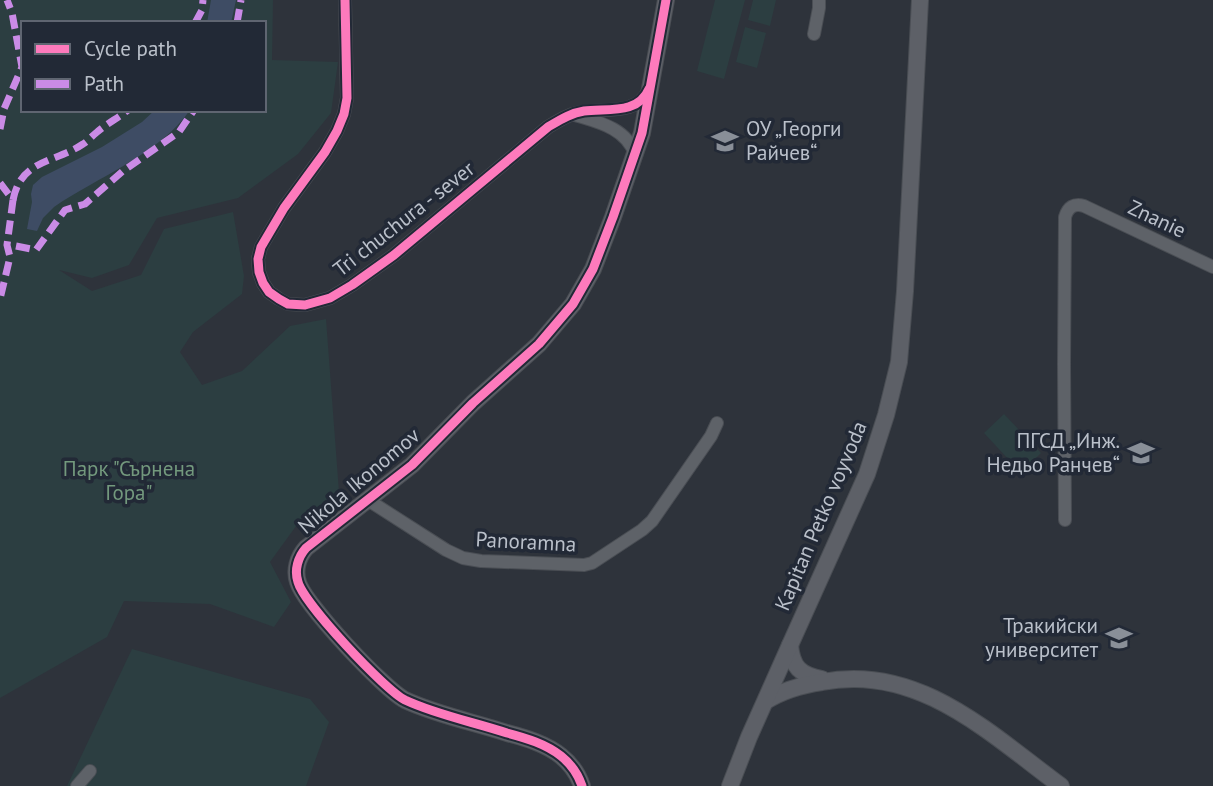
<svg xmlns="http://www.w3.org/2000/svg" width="1213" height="786" viewBox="0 0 1213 786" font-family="'PT Sans',sans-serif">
<rect width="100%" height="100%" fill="#2e333b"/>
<!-- green -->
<g fill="#2c3e41" fill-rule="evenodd">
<path d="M0 0H273L272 60 338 62 331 113 298 154 238 198 157 218 129 265 92 278 59 270 92 291 141 275 164 229 233 212 244 276 242 294 193 332 180 352 202 385 242 371 290 326 326 319 339 492 299 522 270 562 291 602 274 627 210 604 124 601 107 637 0 698ZM23 23H264V110H23Z"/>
<path d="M715 0H745L724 79 697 71Z"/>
<path d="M753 0H776L770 26 748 20Z"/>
<path d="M745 27 766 33 757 68 736 62Z"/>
<path d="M1004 414 1041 453 1021 473 984 433Z"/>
<path d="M132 649 310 699 329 722 306 786H67Z"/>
</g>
<!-- water -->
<g fill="#3e4c64">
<path d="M211 0H236L231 23H207Z"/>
<path d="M155 110H190C161 153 96 178 54 207L43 218 37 231 27 229 32 202 31 194 33 185 42 177 102 147 142 122Z"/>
</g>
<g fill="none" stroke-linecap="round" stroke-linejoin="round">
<!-- street casing -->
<g stroke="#4a4e54" stroke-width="14">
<g id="street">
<path d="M345 0 347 98 344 114 337 131 325 152 284 208 261 247 258 259 259 272 263 283 269 292 279 299 288 304 305 305 330 298 352 285 394 255 548 127C556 122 564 117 573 114 595 106 636 118 648 91"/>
<path d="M814 34 819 8V0"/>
<path d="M575 115C598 122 626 128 635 154"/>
<path d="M368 500 446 550 463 558 481 561 584 565 592 563 642 530 652 521 711 436 717 423"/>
<path d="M1065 520 1064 364 1065 217C1068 207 1074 203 1084 206L1213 267"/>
<path d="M77 786 90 771"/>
</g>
</g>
<!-- secondary casing -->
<g stroke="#4a4e54" stroke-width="18">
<g id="secondary">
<path d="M790 645C792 667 800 675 822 679"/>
<path d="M766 701C783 690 802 685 822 682 918 663 989 733 1061 786"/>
<path d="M582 786C578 774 571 764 561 756 546 744 526 738 507 733 474 722 437 715 405 700 385 690 304 604 298 582 294 570 298 557 306 548L412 465 473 403 539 344 573 304 593 269 613 217 642 133 666 0"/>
<path d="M730 786 749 737 790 645 867 474 886 415 899 362 905 291 920 0"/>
</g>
</g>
<!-- street -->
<use href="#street" stroke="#5e6268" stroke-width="12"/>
<!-- secondary -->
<use href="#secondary" stroke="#5d6067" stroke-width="16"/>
<!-- quiet -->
<g stroke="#ca8be6" stroke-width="7" stroke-dasharray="14 7" stroke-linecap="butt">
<path d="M195 23 202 10 203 0"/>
<path d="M237 23 241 0"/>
<path d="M0 129 4 109 22 67 12 13 7 0"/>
<path d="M0 183 13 200 7 245 10 257 0 299"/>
<path d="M13 200C21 159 55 163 83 144 88 141 92 136 96 133 106 124 118 118 128 110"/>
<path d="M16 246 36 250 65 210 85 204 123 171 179 132 194 110"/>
</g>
<!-- cycleway casing -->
<g stroke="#222936" stroke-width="13">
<g id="cycleway">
<path d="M345 0 347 98 344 114 337 131 325 152 284 208 261 247 258 259 259 272 263 283 269 292 279 299 288 304 305 305 330 298 352 285 394 255 548 127C560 120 571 113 584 111 607 108 638 115 649 89"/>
<path d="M582 786C578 774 571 764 561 756 546 744 526 738 507 733 474 722 437 715 405 700 385 690 304 604 298 582 294 570 298 557 306 548L412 465 473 403 539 344 573 304 593 269 613 217 642 133 666 0"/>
</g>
</g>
<!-- cycleway -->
<use href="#cycleway" stroke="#fd7abc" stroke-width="9"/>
</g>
<!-- icons -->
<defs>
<g id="school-bare" transform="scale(2.1)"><path d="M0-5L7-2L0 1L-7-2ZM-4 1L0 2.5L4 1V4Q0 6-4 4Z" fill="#898f98" stroke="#222936" stroke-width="2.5" paint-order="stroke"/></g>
<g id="university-bare" transform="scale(2.1)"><path d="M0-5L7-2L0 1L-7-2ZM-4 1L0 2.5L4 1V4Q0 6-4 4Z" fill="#898f98" stroke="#222936" stroke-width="2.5" paint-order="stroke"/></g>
</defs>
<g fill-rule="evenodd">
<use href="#school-bare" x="725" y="141"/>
<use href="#school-bare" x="1141" y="453"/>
<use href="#university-bare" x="1119" y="638"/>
</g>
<g text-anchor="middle" stroke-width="7" stroke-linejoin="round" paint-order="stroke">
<!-- poi labels -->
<g font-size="21" fill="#bac0ca" stroke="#222936" text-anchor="end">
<text x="746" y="136" text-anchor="start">ОУ „Георги<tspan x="746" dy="24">Райчев“</tspan></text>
<text x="1120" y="448">ПГСД „Инж.<tspan x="1120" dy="24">Недьо Ранчев“</tspan></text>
<text x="1098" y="633">Тракийски<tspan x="1098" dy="24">университет</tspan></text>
</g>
<!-- street labels -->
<g font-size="21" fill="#bac0ca" stroke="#222936">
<text transform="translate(404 219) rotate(-38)" y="7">Tri chuchura - sever</text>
<text transform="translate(1157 219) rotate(25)" y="7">Znanie</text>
<text transform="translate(359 481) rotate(-40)" y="7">Nikola Ikonomov</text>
<text transform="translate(821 516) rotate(-67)" y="7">Kapitan Petko voyvoda</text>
<text transform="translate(526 542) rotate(3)" y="7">Panoramna</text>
</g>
<!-- park labels -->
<g font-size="21" fill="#73997d" stroke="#222936">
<text x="129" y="476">Парк "Сърнена<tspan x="129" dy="24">Гора"</tspan></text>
</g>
</g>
<!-- legend -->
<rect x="21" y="21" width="245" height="91" fill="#222936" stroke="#5f6571" stroke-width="2"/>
<rect x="35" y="44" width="35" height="10" fill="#fd7abc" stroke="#5f6571" stroke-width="2"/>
<text x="84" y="56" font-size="21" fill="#bac0ca">Cycle path</text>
<rect x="35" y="79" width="35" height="10" fill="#ca8be6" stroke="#5f6571" stroke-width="2"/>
<text x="84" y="91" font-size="21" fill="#bac0ca">Path</text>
</svg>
